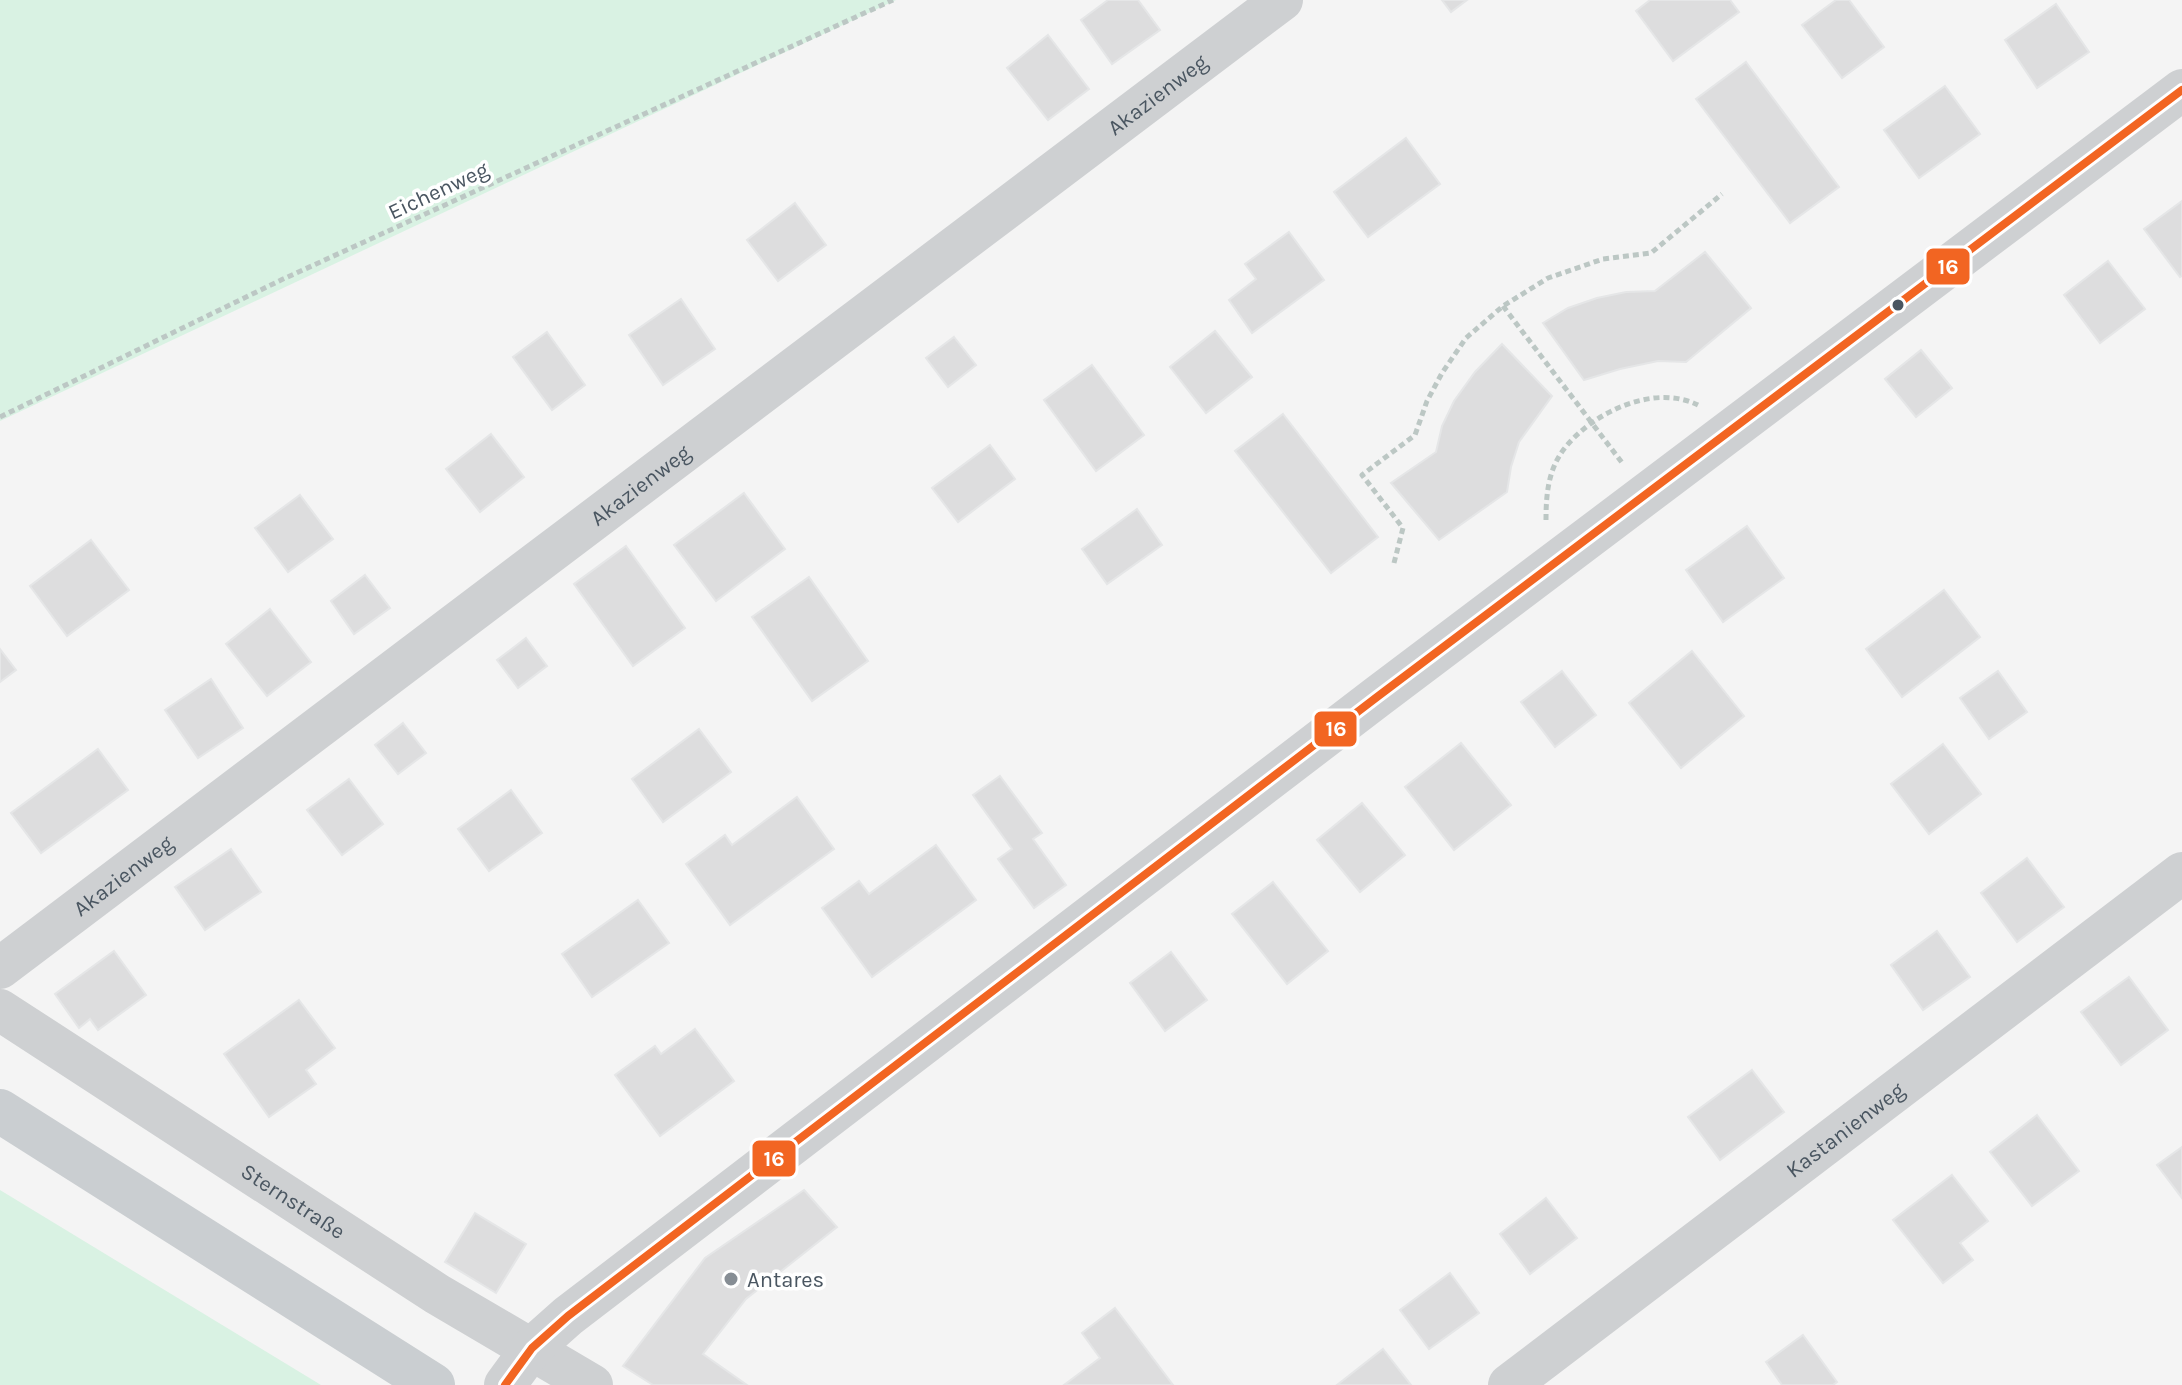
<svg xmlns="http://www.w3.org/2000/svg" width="2182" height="1385" viewBox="0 0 2182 1385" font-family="Karla,sans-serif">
<rect width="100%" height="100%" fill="#f4f4f4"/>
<!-- green -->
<g fill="#d9f2e3">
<path d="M0 0H896L0 421Z"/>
<path d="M0 1190 321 1385H0Z"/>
</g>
<!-- building -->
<g fill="#ddddde" stroke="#e5e6e7" stroke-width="2">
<path d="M1108 0H1138L1160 30 1112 64 1081 20Z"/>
<path d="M1442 0H1467L1451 12Z"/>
<path d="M1650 0H1730L1739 12 1673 61 1636 11Z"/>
<path d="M1836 0H1849L1884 47 1842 78 1802 25Z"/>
<path d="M2056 4 2089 52 2037 88 2005 40Z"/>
<path d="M1048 35 1089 89 1048 120 1007 68Z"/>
<path d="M1746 62 1839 187 1790 223 1696 99Z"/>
<path d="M1945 86 1980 134 1919 178 1884 130Z"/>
<path d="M1406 138 1440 184 1368 237 1334 192Z"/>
<path d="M2182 201V276L2180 277 2144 229Z"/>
<path d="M795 203 826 245 778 281 747 240Z"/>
<path d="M1289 232 1324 280 1252 333 1229 300 1256 279 1245 264Z"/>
<path d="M1705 252 1751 308 1686 362 1658 361 1620 369 1584 380 1543 323 1568 308 1597 298 1626 292 1655 291Z"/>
<path d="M2108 261 2145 309 2100 343 2064 295Z"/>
<path d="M681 299 715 349 663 385 629 335Z"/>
<path d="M1215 331 1252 377 1206 413 1170 367Z"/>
<path d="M547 332 585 385 552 410 513 357Z"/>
<path d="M954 337 976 365 948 387 926 358Z"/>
<path d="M1502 344 1552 396 1519 442 1511 467 1507 492 1439 540 1391 483 1436 452 1442 426 1454 401 1475 372Z"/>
<path d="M1921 350 1952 388 1916 417 1885 379Z"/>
<path d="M1092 365 1144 435 1096 471 1044 400Z"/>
<path d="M1283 414 1378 537 1331 573 1235 451Z"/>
<path d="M491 434 524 477 480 512 446 469Z"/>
<path d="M990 445 1015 479 958 522 932 488Z"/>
<path d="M744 493 785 549 716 601 674 545Z"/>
<path d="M300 495 333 539 288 572 255 528Z"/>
<path d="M1137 509 1162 545 1107 584 1082 549Z"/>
<path d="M1747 526 1784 578 1723 622 1686 570Z"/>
<path d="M91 540 129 590 67 636 30 586Z"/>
<path d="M626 546 685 628 633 666 574 584Z"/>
<path d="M365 575 390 608 354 634 331 601Z"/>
<path d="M809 577 868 661 812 701 752 617Z"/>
<path d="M1944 590 1980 637 1902 697 1866 649Z"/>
<path d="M270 609 311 662 267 696 226 644Z"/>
<path d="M526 638 547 666 518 688 497 660Z"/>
<path d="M0 649 16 670 0 682Z"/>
<path d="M1692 651 1744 716 1681 768 1629 703Z"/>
<path d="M1562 671 1596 715 1555 747 1521 702Z"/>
<path d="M1998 671 2027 712 1989 739 1960 698Z"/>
<path d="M211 679 243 728 198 758 165 710Z"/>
<path d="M403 723 426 753 398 774 375 745Z"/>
<path d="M699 729 731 772 663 822 632 779Z"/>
<path d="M1461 743 1511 805 1454 850 1405 787Z"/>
<path d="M1943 744 1981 794 1929 834 1891 784Z"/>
<path d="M98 749 128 790 41 853 11 813Z"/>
<path d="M1000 776 1042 833 1033 839 1066 885 1034 908 998 859 1012 849 973 795Z"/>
<path d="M349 779 383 824 342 855 307 810Z"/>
<path d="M511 790 542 833 489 871 458 829Z"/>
<path d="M797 797 834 849 730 925 686 864 725 835 732 845Z"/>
<path d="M1362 803 1405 855 1360 892 1317 840Z"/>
<path d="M936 845 976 900 872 977 822 908 859 881 869 894Z"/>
<path d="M231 849 261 892 205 930 175 887Z"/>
<path d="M2027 858 2064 907 2017 942 1981 893Z"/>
<path d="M1273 882 1328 951 1287 984 1232 914Z"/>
<path d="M638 900 669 943 592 997 562 954Z"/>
<path d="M1937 931 1970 977 1923 1010 1891 965Z"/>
<path d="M114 951 146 995 98 1030 90 1019 79 1028 55 994Z"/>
<path d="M1171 952 1207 1000 1165 1031 1130 983Z"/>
<path d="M2129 977 2168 1030 2121 1065 2081 1012Z"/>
<path d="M299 1000 335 1048 306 1070 316 1084 269 1117 224 1054Z"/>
<path d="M695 1029 734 1081 660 1136 615 1075 655 1046 661 1054Z"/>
<path d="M1752 1070 1784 1112 1720 1160 1688 1117Z"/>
<path d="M2037 1115 2079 1171 2032 1206 1990 1152Z"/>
<path d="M2182 1147V1198L2157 1165Z"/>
<path d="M1952 1175 1988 1221 1960 1243 1973 1260 1943 1283 1893 1220Z"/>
<path d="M804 1190 837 1227 746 1299 703 1354 747 1385H653L623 1366 705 1258Z"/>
<path d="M1546 1198 1577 1238 1530 1274 1500 1234Z"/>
<path d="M475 1213 526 1244 496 1293 445 1262Z"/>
<path d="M1450 1273 1479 1313 1429 1349 1400 1310Z"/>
<path d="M1115 1308 1173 1385H1064L1100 1358 1082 1333Z"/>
<path d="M1803 1335 1837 1382 1833 1385H1782L1766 1362Z"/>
<path d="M1383 1349 1411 1385H1337Z"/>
</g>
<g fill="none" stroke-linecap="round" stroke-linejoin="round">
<!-- path -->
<g stroke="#bcc7c4" stroke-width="5" stroke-dasharray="6 4" stroke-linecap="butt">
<path d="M1503 306 1623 464"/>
<path d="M0 417 281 280 893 0"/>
<path d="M1546 520C1546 495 1548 470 1564 449 1592 413 1653 383 1698 405"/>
<path d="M1394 563 1403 528 1362 475 1415 435 1427 401 1442 373 1466 338 1503 306 1548 278 1603 259 1651 253 1722 194"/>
</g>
<!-- minor -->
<g stroke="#ced0d2" stroke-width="42">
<path id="s1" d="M0 968 1282 0"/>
<path id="s2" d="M0 1010 437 1294 592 1385"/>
<path d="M505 1385 532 1348 568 1316 1377 697 2182 90"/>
<path id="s3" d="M1509 1385 2182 873"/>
</g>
<!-- major -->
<path stroke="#caced1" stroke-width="44" d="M0 1111 433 1385"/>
<!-- bus-1 casing -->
<g stroke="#fff" stroke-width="14">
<path id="bus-1" d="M505 1385 532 1348 568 1316 1377 697 2182 90"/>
</g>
<!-- bus-1 -->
<use href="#bus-1" stroke="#f26522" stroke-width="8"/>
</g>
<!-- markers -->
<circle fill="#4a5661" stroke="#fff" stroke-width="3" cx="1898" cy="305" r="7"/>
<circle fill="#868d94" stroke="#fff" stroke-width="3" cx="731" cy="1279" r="8"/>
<g text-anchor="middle" stroke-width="7" stroke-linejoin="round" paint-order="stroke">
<!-- street labels -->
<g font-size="22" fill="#4a5661" stroke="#fff">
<text dy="8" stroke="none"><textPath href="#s1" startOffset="1450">Akazienweg</textPath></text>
<text transform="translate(438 190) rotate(-25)" y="8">Eichenweg</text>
<text dy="8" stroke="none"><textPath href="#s1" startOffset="802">Akazienweg</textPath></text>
<text dy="8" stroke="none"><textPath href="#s1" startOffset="154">Akazienweg</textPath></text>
<text dy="8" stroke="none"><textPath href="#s3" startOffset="422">Kastanienweg</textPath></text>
<text dy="8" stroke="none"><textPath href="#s2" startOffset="350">Sternstraße</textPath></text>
</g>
<!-- poi labels -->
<g font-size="22" fill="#4a5661" stroke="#fff" text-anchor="start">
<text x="747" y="1287">Antares</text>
</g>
</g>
<g stroke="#fff" stroke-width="3">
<rect x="1925" y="247" width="46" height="39" rx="8" fill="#f26522"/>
<rect x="1313" y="710" width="45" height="38" rx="8" fill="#f26522"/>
<rect x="751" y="1139" width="46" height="39" rx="8" fill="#f26522"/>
</g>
<g font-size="22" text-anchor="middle" font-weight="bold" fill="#fff">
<text x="1948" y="274">16</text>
<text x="1336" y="736">16</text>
<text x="774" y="1166">16</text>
</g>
</svg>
